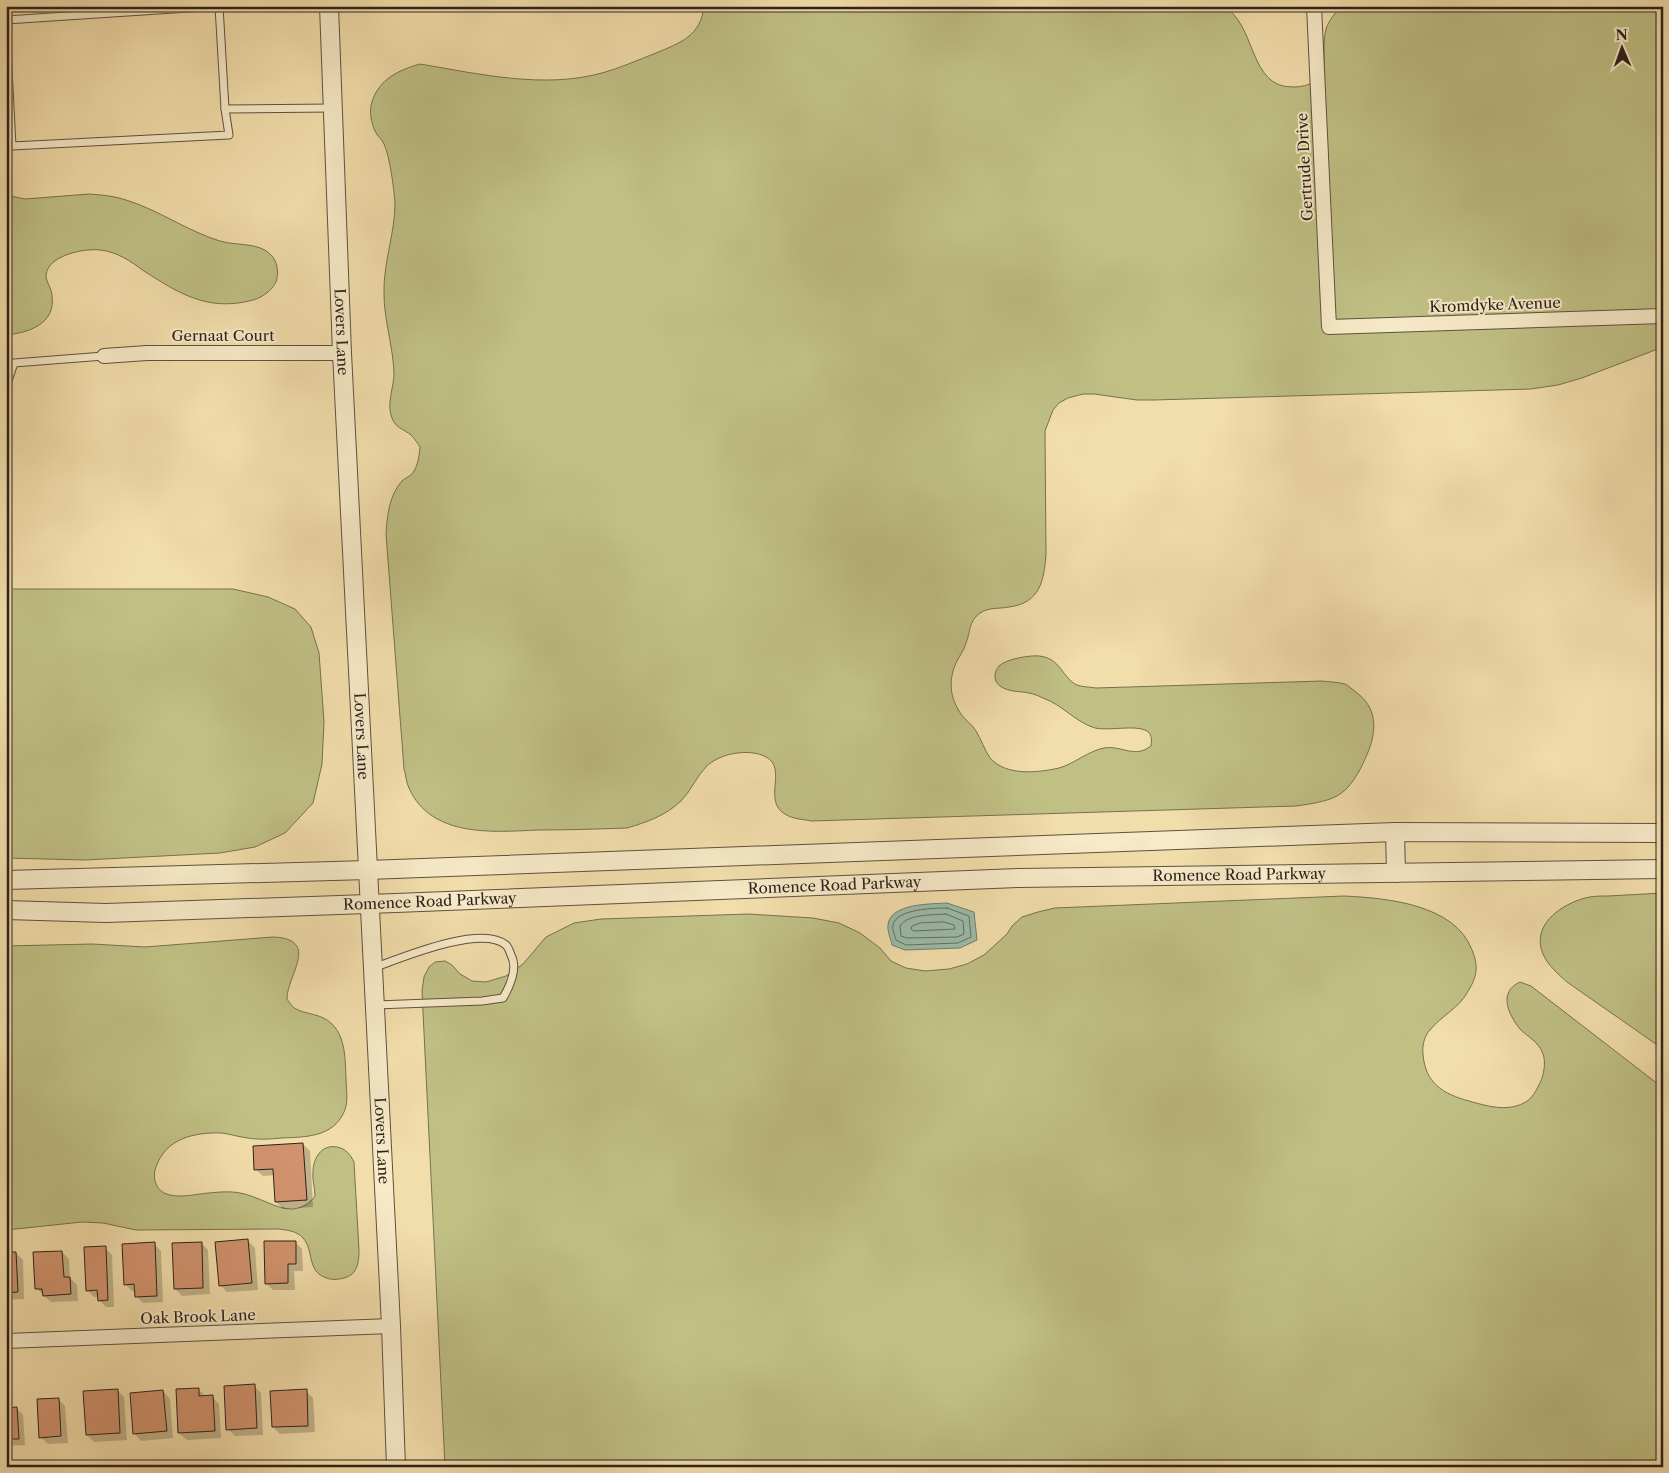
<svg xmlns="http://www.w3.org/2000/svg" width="1669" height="1473" viewBox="0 0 1669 1473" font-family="'Libre Caslon Text',serif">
<rect width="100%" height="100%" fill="#f2deab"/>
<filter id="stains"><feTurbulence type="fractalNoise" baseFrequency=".004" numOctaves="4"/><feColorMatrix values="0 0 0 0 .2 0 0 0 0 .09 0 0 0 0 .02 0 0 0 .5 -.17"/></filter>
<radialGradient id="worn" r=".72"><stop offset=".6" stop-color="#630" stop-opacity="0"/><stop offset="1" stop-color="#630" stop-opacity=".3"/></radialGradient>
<!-- green -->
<g fill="#c0c085" stroke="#777151">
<path d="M704 6H1223C1257 24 1248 88 1293 87 1304 87 1312 84 1322 77 1326 61 1322 45 1326 29 1329 20 1335 13 1342 6H1663V347L1582 378 1558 385 1531 389 1154 400H1137L1094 394H1083L1068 398 1059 403 1053 410 1045 431 1046 554C1044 581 1040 603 1009 607 999 609 989 607 980 613 968 622 971 631 966 643 964 651 959 656 956 663 948 681 950 698 961 714 965 720 972 724 976 731 981 739 984 749 990 758 1006 776 1037 773 1059 768 1074 764 1088 751 1104 748 1122 745 1134 759 1151 746 1152 739 1152 733 1145 730 1133 725 1109 731 1095 728 1075 722 1063 705 1043 698 1039 696 1034 694 1029 693 1019 691 1008 692 1000 686 993 681 994 672 999 666 1006 659 1030 655 1039 656 1061 658 1062 678 1077 685 1082 687 1090 687 1096 688L1322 681C1329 682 1338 682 1345 684 1349 686 1353 690 1357 693 1380 710 1376 736 1365 759 1360 771 1350 789 1337 796 1325 802 1310 804 1296 806L811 821C802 819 792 819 785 814 762 801 788 768 766 757 750 748 719 753 706 767 696 777 691 791 681 801 665 816 647 822 627 828 597 829 568 830 538 830 494 832 431 838 409 788 406 782 406 775 404 769L386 534C387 517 389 495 402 481 405 478 409 477 412 474 418 466 419 457 420 447 418 444 415 439 411 435 404 429 395 428 392 418 386 405 394 387 394 373 393 346 384 320 384 294 383 263 395 234 395 203 394 189 390 157 384 144 382 139 377 136 375 131 371 123 369 110 372 102 379 79 399 70 420 64 479 74 544 89 602 73 620 68 638 60 656 53 680 43 701 36 704 6Z"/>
<path d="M89 194C102 195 114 196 126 200 159 210 187 231 220 241 236 246 258 242 270 254 278 261 279 273 276 282 271 292 260 299 249 301 207 311 178 293 144 271 130 261 118 252 100 250 85 248 48 255 46 275 46 282 52 289 52 296 56 324 28 333 6 335V195L25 199Z"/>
<path d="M6 589H233L268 597 295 609 311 627 319 653 324 722 322 764 313 803 285 833 255 847 220 853 85 860 6 858Z"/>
<path d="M1663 893V1049L1567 982C1557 973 1544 962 1541 948 1535 922 1563 904 1585 898 1592 896 1601 896 1608 896 1626 895 1645 894 1663 893Z"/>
<path d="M1344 896C1386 898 1455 904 1472 950 1479 967 1477 977 1467 993 1458 1009 1441 1016 1430 1030 1424 1036 1422 1047 1423 1054 1425 1083 1443 1094 1469 1101 1487 1106 1506 1112 1524 1103 1532 1099 1536 1091 1540 1083 1544 1075 1546 1062 1543 1054 1539 1042 1528 1037 1520 1029 1508 1014 1498 992 1520 982L1531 986 1663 1088V1467H445L422 991 424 977 429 967 435 962 445 961 452 965 460 974 472 981 486 982 506 976 523 964 546 937 574 923 601 919 748 914 813 918 839 923 860 933 880 948 891 961 906 968 925 971 949 969 967 964 984 955 1007 934 1012 926 1022 917 1038 912 1055 908Z"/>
<path d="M273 937C321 939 287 975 287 999 289 1002 292 1006 294 1008 306 1015 321 1013 332 1024 346 1038 345 1060 346 1078 346 1088 349 1102 344 1112 333 1137 306 1137 282 1138 271 1139 259 1140 248 1138 239 1137 230 1134 222 1133 195 1132 166 1138 156 1167 154 1171 154 1177 155 1181 161 1204 193 1194 209 1193 219 1192 230 1191 240 1193 258 1196 277 1210 293 1209 303 1208 310 1203 315 1196 315 1187 312 1180 313 1172 313 1158 322 1144 337 1147 346 1149 350 1154 354 1162L359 1250C359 1263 357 1275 344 1278 337 1280 330 1280 324 1277 307 1270 314 1250 303 1238 297 1231 287 1230 278 1229L136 1230 103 1223 82 1222 6 1230V946L92 944 145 947Z"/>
</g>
<!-- water -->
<path fill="#9bbca9" stroke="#6f7e71" d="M947 903 974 912 977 940 960 948 905 950 892 945C891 939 887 931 888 925 890 903 932 904 947 903Z"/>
<!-- shadow -->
<g fill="#0003">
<path d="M303 1144 310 1151 313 1207 283 1209 276 1202 275 1175 263 1176 255 1169Z"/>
<path d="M248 1241 255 1248 258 1290 227 1292 220 1285Z"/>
<path d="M295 1242 302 1249 303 1271H294L295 1290H273L266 1283Z"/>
<path d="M201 1243 208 1250 210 1294 182 1296 175 1289Z"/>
<path d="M154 1244 161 1251 163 1302 143 1303 136 1296 135 1291H132L125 1284Z"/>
<path d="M105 1248 112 1255 114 1307H106L99 1300V1297H94L87 1290Z"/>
<path d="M62 1252 69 1259 70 1278 77 1285 78 1301 51 1302 36 1288Z"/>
<path d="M16 1253 23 1260 24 1299 6 1300V1254Z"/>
<path d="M254 1386 261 1393 263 1435 235 1436 228 1429Z"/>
<path d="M198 1389 206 1397H212L219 1404 221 1438 187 1440 179 1433Z"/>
<path d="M117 1390 124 1397 127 1440 94 1442 87 1435Z"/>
<path d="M163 1391 170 1399 173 1438 141 1441 134 1433Z"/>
<path d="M306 1391 313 1398 315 1432 280 1434 273 1427Z"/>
<path d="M6 1399 7 1409 16 1408 23 1415 25 1445 6 1446Z"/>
<path d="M58 1399 65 1406 68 1443 48 1444 41 1437Z"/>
</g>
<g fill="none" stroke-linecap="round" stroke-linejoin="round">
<!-- shore -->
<g stroke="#646f63" stroke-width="1">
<path d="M947 908 969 916 971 937 958 943 906 945 896 940C895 936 892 929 893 925 896 909 934 908 947 908Z"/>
<path d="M946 914 963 921 964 934 957 937 907 938 901 936 900 926C907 914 933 915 946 914Z"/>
<path d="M944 922 954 925 955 929 914 931 911 929 912 926 920 923Z"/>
</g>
</g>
<!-- building -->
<g fill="#d1936e" stroke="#2e221d">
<path d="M303 1143 307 1200 275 1202 273 1169 254 1170 253 1146Z"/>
<path d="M248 1239 252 1283 219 1286 215 1242Z"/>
<path d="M264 1241H296V1264H288V1283L265 1284Z"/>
<path d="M155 1242 157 1296 135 1297 134 1284 124 1285 122 1244Z"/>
<path d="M202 1242 203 1288 174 1289 172 1243Z"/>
<path d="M106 1246 108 1300 98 1301 97 1290 86 1291 84 1247Z"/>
<path d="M62 1251 64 1277H70L71 1294 43 1296 42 1289H35L33 1252Z"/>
<path d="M6 1252H16L18 1292 6 1293Z"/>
<path d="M255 1384 257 1428 226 1430 224 1386Z"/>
<path d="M199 1388V1396L213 1395 215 1431 178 1433 176 1389Z"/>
<path d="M118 1389 120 1433 86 1435 83 1391Z"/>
<path d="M307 1389 308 1426 272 1427 270 1391Z"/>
<path d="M163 1390 167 1431 133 1434 130 1393Z"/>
<path d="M59 1398 61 1436 39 1438 37 1399Z"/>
<path d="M17 1407 19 1439H6V1408Z"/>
</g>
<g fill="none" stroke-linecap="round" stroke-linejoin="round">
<!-- service casing -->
<g stroke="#5f5140" stroke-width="9">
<g id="service">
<path d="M6 20 219 6 225 109 229 135 12 146 6 30"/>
<path d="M225 109 332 108"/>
<path d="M6 387 14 363 104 356"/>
<path d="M373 968C401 958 481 924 506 945 508 947 510 952 511 955 518 968 510 986 503 998L482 1001 376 1005"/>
</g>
</g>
<!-- minor casing -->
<g stroke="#5f5140" stroke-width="16">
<g id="minor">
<path d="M1314 6 1329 327 1663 316"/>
<path d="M104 356 147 353H342"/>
<path d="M6 1341 391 1326"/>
</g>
</g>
<!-- tertiary casing -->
<g stroke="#5f5140" stroke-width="20">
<g id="tertiary">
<path id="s1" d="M329 6 342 353 391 1326 396 1467"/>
<path d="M1395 832 1396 873"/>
<path d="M6 880 368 870 1395 832 1663 833"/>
<path id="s2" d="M6 910 106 913 396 903 1018 878 1663 869"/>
</g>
</g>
<!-- service -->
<use href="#service" stroke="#f7eac8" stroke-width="7"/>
<!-- minor -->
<use href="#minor" stroke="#f7eac8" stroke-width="14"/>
<!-- tertiary -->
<use href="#tertiary" stroke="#f7eac8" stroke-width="18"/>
</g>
<g text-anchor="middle" stroke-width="4" stroke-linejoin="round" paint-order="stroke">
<!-- street labels -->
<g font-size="15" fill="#2e221d" stroke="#f7eac8">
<text transform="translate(1305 167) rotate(-93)" y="5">Gertrude Drive</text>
<text transform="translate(1495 305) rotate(-2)" y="5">Kromdyke Avenue</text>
<text dy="5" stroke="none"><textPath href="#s1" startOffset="326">Lovers Lane</textPath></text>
<text x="223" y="341">Gernaat Court</text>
<text dy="5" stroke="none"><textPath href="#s1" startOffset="731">Lovers Lane</textPath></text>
<text dy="5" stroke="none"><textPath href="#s2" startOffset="1234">Romence Road Parkway</textPath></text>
<text dy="5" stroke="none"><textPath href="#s2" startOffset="829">Romence Road Parkway</textPath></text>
<text dy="5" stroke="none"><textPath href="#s2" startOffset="424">Romence Road Parkway</textPath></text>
<text dy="5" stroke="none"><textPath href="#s1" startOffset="1136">Lovers Lane</textPath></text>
<text transform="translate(198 1317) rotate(-2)" y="5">Oak Brook Lane</text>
</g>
</g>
<!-- margin -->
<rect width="1669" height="1473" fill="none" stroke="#f2deab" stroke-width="25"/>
<rect x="8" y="8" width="1654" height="1458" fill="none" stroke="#2e221d" stroke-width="2.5"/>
<rect x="12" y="12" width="1644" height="1448" fill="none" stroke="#2e221d"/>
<!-- north arrow -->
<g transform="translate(1622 48) rotate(358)" stroke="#f7eac8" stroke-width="4" paint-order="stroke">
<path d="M0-4L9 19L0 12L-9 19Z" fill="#2e221d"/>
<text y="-8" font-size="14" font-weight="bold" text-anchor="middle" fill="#2e221d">N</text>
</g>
<rect width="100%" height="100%" filter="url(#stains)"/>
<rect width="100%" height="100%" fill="url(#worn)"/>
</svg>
